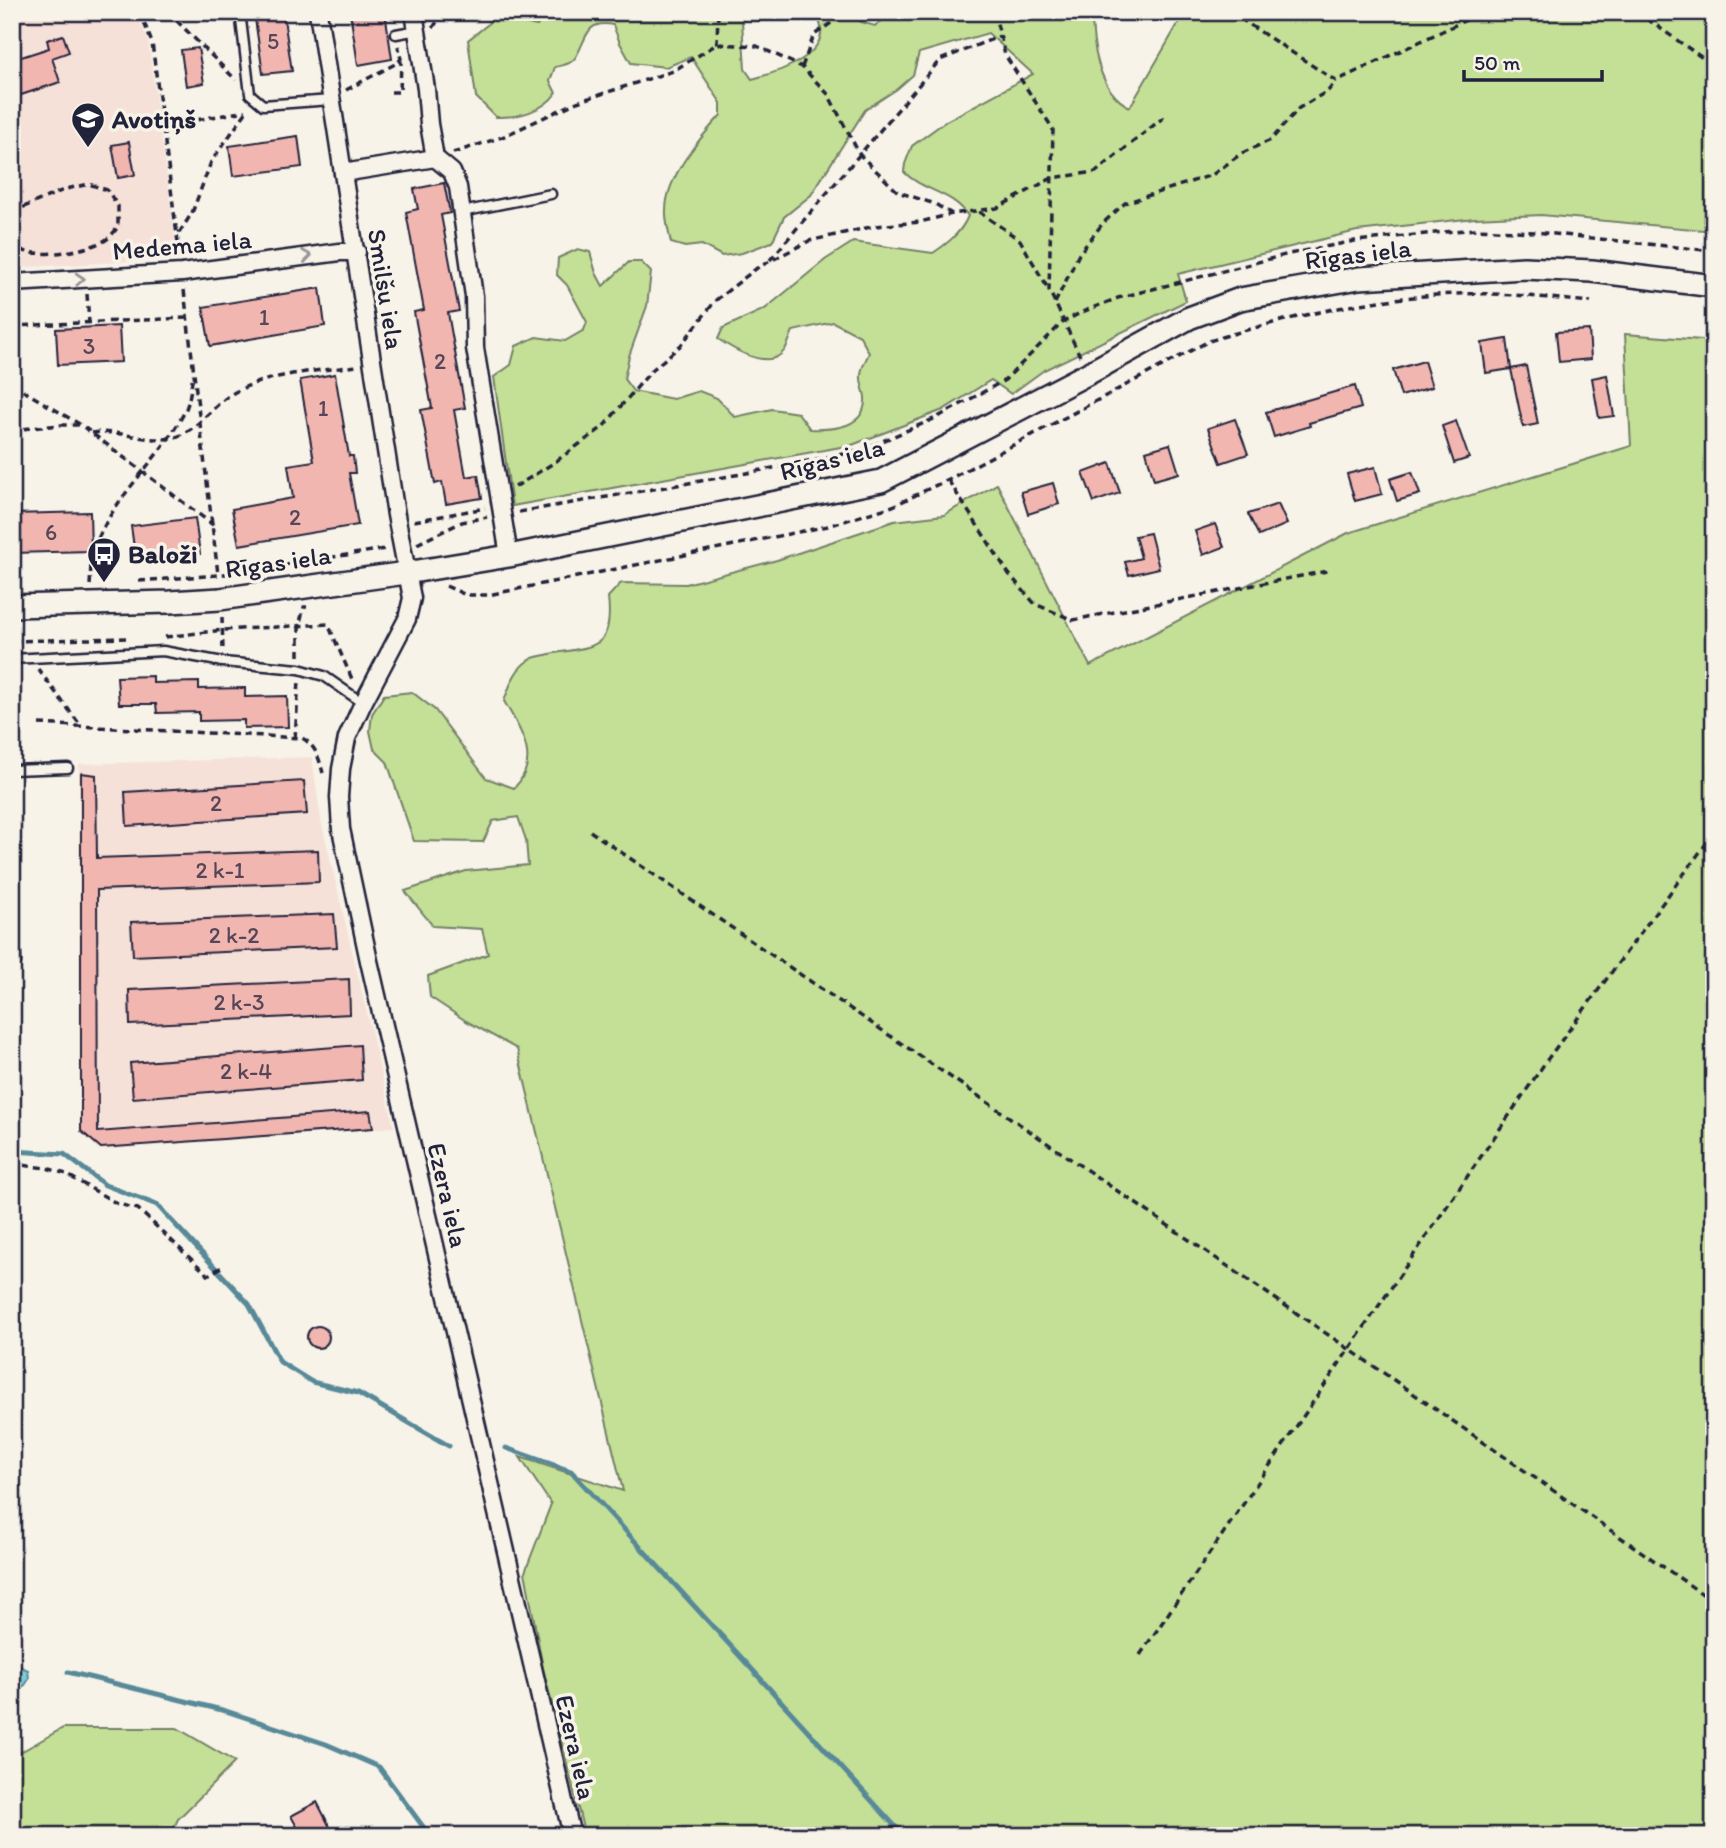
<svg xmlns="http://www.w3.org/2000/svg" width="1726" height="1848" viewBox="0 0 1726 1848" font-family="Itim,sans-serif">
<rect width="100%" height="100%" fill="#f7f3e8"/>
<filter id="ink" filterUnits="userSpaceOnUse"><feTurbulence type="fractalNoise" baseFrequency=".0143" numOctaves="2"/><feDisplacementMap in="SourceGraphic" scale="14" xChannelSelector="R" yChannelSelector="G"/><feConvolveMatrix kernelMatrix="1 2 1 2 8 2 1 2 1" color-interpolation-filters="sRGB"/></filter>
<g filter="url(#ink)">
<!-- built -->
<g fill="#f6e1d8">
<path d="M12 12H136L148 40 178 259 12 268Z"/>
<path d="M312 757 321 820 394 1127 99 1150 80 1132 79 764Z"/>
</g>
<!-- green -->
<g fill="#c4df96" stroke="#738068" stroke-width="2">
<path d="M496 12H519L520 22 537 26 547 12H751L742 21 745 69 752 79C780 72 837 53 817 16V12H855L861 22 875 26 891 12H1092C1092 44 1098 92 1130 107L1185 12H1714V231L1541 215 1475 218 1357 231 1178 274 1186 301 1044 370 1011 394 991 380 943 410 852 445 512 506 494 377 511 365 516 346 536 337 565 341 584 330 587 322 567 285 557 275 558 258 578 249 590 252 596 273 603 286 629 262H641L651 272 647 306 629 356 624 379 633 391 673 399 699 391 717 398 735 417 772 409 798 413 810 429C833 430 867 428 865 397 864 390 860 382 861 375 861 368 866 360 869 353L860 336 833 322 793 331C790 337 788 346 784 351 769 371 733 349 718 339L723 328 765 309 825 260 853 242 933 253C948 243 961 233 968 216 954 192 922 191 904 172L905 164 912 146 946 121 1033 74 988 33 919 53 913 75 897 89 865 110 811 195 784 217 772 242 742 253 722 256 702 245 685 247 671 243C669 233 665 220 666 210 666 177 700 138 721 115V103L691 57 666 67 631 63 620 43 613 25C584 19 587 41 575 58 570 65 562 65 555 67L550 81 556 93C544 111 517 118 496 117L476 97 468 40 487 25Z"/>
<path d="M1625 334 1714 341V1836H585L543 1668 525 1572 551 1504 520 1457 623 1491 517 1049 466 1021 430 997 428 976 488 954 482 929 433 926 405 891 466 871 528 865 526 840 518 817 493 821 483 842 414 841 387 762 374 749 370 731 372 714 384 695 412 692 435 710 486 778 514 788C542 760 520 730 504 701 510 685 514 670 529 660 535 656 543 656 550 654 593 646 614 651 608 597L621 583 686 584 777 560 894 521 944 515 997 484 1090 666 1348 533 1631 446Z"/>
<path d="M63 1728H177L235 1762 178 1819 170 1836H12V1757Z"/>
</g>
<!-- water -->
<path fill="#7dcdd6" stroke="#598998" stroke-width="2" d="M17 1665 28 1670 29 1679 25 1685 12 1694V1667Z"/>
<g fill="none" stroke-linecap="round" stroke-linejoin="round">
<!-- stream -->
<g stroke="#598998" stroke-width="5">
<path d="M12 1151 64 1154 105 1185 157 1205 249 1304 280 1362 312 1382 358 1393 449 1446"/>
<path d="M506 1448 571 1471 904 1836"/>
<path d="M68 1672 226 1711 326 1744 379 1767 430 1836"/>
</g>
</g>
<!-- building -->
<g fill="#f2b6b1" stroke="#22223b" stroke-width="2">
<path d="M254 12H283L292 71 263 74Z"/>
<path d="M350 12H385L392 59 358 65Z"/>
<path d="M63 35 69 52 52 58 60 82 12 98V60L49 48 47 40Z"/>
<path d="M198 48 204 83 186 86 181 50Z"/>
<path d="M298 136 302 167 233 176 229 146Z"/>
<path d="M129 142 135 175 118 178 112 145Z"/>
<path d="M444 183 450 213 441 215 459 311 448 313 465 408 454 410 466 477 478 475 482 498 446 504 442 482 435 484 421 410 432 408 414 312 424 310 406 212 418 209 414 189Z"/>
<path d="M320 288 325 326 210 346 203 307Z"/>
<path d="M119 326 121 362 58 365 56 329Z"/>
<path d="M1589 330 1591 359 1559 362 1556 332Z"/>
<path d="M1507 339 1511 369 1526 366 1538 424 1523 427 1511 369 1486 373 1482 343Z"/>
<path d="M1424 361 1432 387 1401 396 1393 370Z"/>
<path d="M335 374 349 456H353L355 473H349L358 525 239 545 232 509 293 498 288 465 314 461 300 380Z"/>
<path d="M1607 375 1614 416 1599 418 1592 378Z"/>
<path d="M1355 386 1361 408 1309 423 1310 426 1274 437 1266 412Z"/>
<path d="M1235 419 1248 454 1221 463 1208 428Z"/>
<path d="M1456 421 1469 458 1454 463 1442 426Z"/>
<path d="M1170 444 1179 473 1154 480 1146 451Z"/>
<path d="M1110 463 1120 493 1094 502 1083 473Z"/>
<path d="M1375 467 1382 494 1355 501 1347 474Z"/>
<path d="M1412 472 1420 494 1397 501 1390 479Z"/>
<path d="M1053 483 1059 504 1028 514 1021 492Z"/>
<path d="M1278 504 1287 524 1259 536 1248 514Z"/>
<path d="M90 512 91 551 12 553V514Z"/>
<path d="M195 518 200 554 136 562 131 526Z"/>
<path d="M1215 524 1224 547 1203 555 1195 531Z"/>
<path d="M1150 533 1159 568 1129 575 1125 562 1141 558 1135 536Z"/>
<path d="M153 676V683L199 682V689L245 688V697L287 696 288 727 244 728V720L199 721V712L157 713 156 704H119L117 677Z"/>
<path d="M81 773 96 775 97 858 318 850 319 882 97 890 98 1132 370 1111 373 1128 101 1148 81 1131Z"/>
<path d="M304 781 307 814 127 826 125 792Z"/>
<path d="M334 914 337 947 133 956 131 922Z"/>
<path d="M349 979 350 1014 130 1025 129 990Z"/>
<path d="M360 1045 362 1080 133 1098 130 1063Z"/>
<circle cx="318" cy="1337" r="11"/>
<path d="M317 1802 332 1831 324 1836H302L291 1816Z"/>
</g>
<g fill="none" stroke-linecap="round" stroke-linejoin="round">
<!-- service casing -->
<g stroke="#22223b" stroke-width="13">
<g id="service">
<path d="M240 12 250 94 263 105 331 100"/>
<path d="M396 34 418 30"/>
<path d="M462 212 551 194"/>
<path d="M12 659 163 651 223 662 299 669 324 676 363 703"/>
<path d="M12 770 68 768"/>
<path d="M12 878 16 962 12 963"/>
</g>
</g>
<!-- minor casing -->
<g stroke="#22223b" stroke-width="21">
<g id="minor">
<path d="M318 12 396 515 412 598 407 619 363 703 347 738 341 769 339 797 341 829 369 961 572 1836"/>
<path d="M414 12 426 89 429 124 435 158 452 172 458 187 474 296 475 348 509 556"/>
<path d="M343 173 435 158"/>
<path d="M12 283 182 273 340 252H357"/>
</g>
</g>
<!-- secondary casing -->
<g stroke="#22223b" stroke-width="26">
<path id="secondary" d="M12 606 170 602 220 599 406 573 509 556 881 481 1089 373 1189 318 1240 299 1359 278 1524 268 1592 271 1714 286"/>
</g>
<!-- path -->
<g stroke="#22223b" stroke-width="3.5" stroke-dasharray="7 5" stroke-linecap="butt">
<path d="M140 12 152 43 180 258"/>
<path d="M168 12 236 80"/>
<path d="M393 12 394 22"/>
<path d="M994 12 1005 55 1053 129 1049 290 1080 356"/>
<path d="M1230 12 1336 81 1468 19 1473 12"/>
<path d="M1637 12 1714 66"/>
<path d="M433 28 443 12"/>
<path d="M717 44 718 12"/>
<path d="M802 67 814 35 837 19 853 12"/>
<path d="M346 90 397 63 401 59 398 46"/>
<path d="M391 92H400L401 61"/>
<path d="M162 126 246 111"/>
<path d="M453 153 502 137 577 102 673 71 717 44 757 46 802 67 828 94 860 155 898 192 935 204 952 214 997 208 1052 178 1096 172 1164 117"/>
<path d="M12 212 66 189 89 184 107 190 118 206V227C115 231 111 236 107 239 91 251 26 262 12 244"/>
<path d="M979 212 1020 240 1047 287"/>
<path d="M179 233 192 213 211 162 247 111"/>
<path d="M770 260 940 60 1000 36"/>
<path d="M184 290 218 574"/>
<path d="M87 294 89 323"/>
<path d="M1055 303 1079 254 1103 223 1125 203 1212 175 1242 153 1271 140 1299 108 1328 91 1336 81"/>
<path d="M12 326 187 318"/>
<path d="M12 384 81 425 213 525"/>
<path d="M12 430 60 425H79"/>
<path d="M92 433C118 429 146 443 172 438 198 432 213 403 237 391 272 373 318 371 357 366"/>
<path d="M948 480 1009 574 1035 604 1073 620 1327 571"/>
<path d="M515 487 555 462 603 427 652 370 681 345 716 300 757 268 809 241 875 226 920 222 952 214"/>
<path d="M519 512 747 473 859 451 936 418 1005 380 1063 322 1082 312 1118 298 1289 254 1355 241 1475 229 1535 232 1714 251"/>
<path d="M414 521 485 508"/>
<path d="M417 544 462 522 487 517"/>
<path d="M139 581 218 575 385 549"/>
<path d="M90 585C91 574 90 562 93 552 111 497 159 462 185 411 190 401 191 386 193 374"/>
<path d="M446 586 466 595H488L828 526 893 506 953 477 1209 341C1288 317 1373 297 1456 294 1501 292 1547 298 1591 302"/>
<path d="M222 617 223 651"/>
<path d="M165 637 223 630 328 624 352 679"/>
<path d="M12 641 126 638"/>
<path d="M299 656V626L304 607H307"/>
<path d="M38 669 81 726"/>
<path d="M39 724 302 738C316 746 319 758 323 773"/>
<path d="M295 738 299 681"/>
<path d="M590 831 1349 1349 1714 1602"/>
<path d="M12 1164 47 1168 66 1174 118 1204 138 1209 208 1275 225 1265"/>
<path d="M1140 1655 1547 1060 1714 833"/>
<path d="M1274 1836C1285 1831 1304 1831 1315 1836"/>
</g>
<!-- service -->
<use href="#service" stroke="#f7f3e8" stroke-width="8"/>
<!-- minor -->
<use href="#minor" stroke="#f7f3e8" stroke-width="16"/>
<!-- secondary -->
<use href="#secondary" stroke="#f7f3e8" stroke-width="21"/>
</g>
<!-- one-way arrows -->
<defs><path id="oneway-chevron" d="M-2-3.5L2.5 0L-2 3.5" fill="none" stroke-width="1.6" stroke-linecap="round" stroke-linejoin="round" transform="scale(1.75)"/></defs>
<g stroke="#97959a">
<use href="#oneway-chevron" transform="translate(307 256) rotate(-8)"/>
<use href="#oneway-chevron" transform="translate(80 279) rotate(-3)"/>
</g>
</g>
<!-- icons -->
<defs>
<g id="school-pin" transform="scale(1.75)"><path d="M0 17L-7.5 6A9.5 9.5 0 1 1 7.5 6Z" fill="#22223b" stroke="#f7f3e8"/><path d="M0-5L7-2L0 1L-7-2ZM-4 1L0 2.5L4 1V4Q0 6-4 4Z" fill="#fff"/></g>
<g id="bus-pin" transform="scale(1.75)"><path d="M0 17L-7.5 6A9.5 9.5 0 1 1 7.5 6Z" fill="#22223b" stroke="#f7f3e8"/><path d="M-5-6H5V4H4V6H2V4H-2V6H-4V4H-5ZM-3.5-4V0h7V-4ZM-3.5 1.2v1.5H-2V1.2ZM2 1.2v1.5H3.5V1.2Z" fill="#fff"/></g>
</defs>
<g fill-rule="evenodd">
<use href="#school-pin" x="88" y="119"/>
<use href="#bus-pin" x="104" y="554"/>
</g>
<g text-anchor="middle" stroke-width="7" stroke-linejoin="round" paint-order="stroke">
<!-- number labels -->
<g font-size="23" fill="#564758">
<text x="273" y="49">5</text>
<text x="264" y="325">1</text>
<text x="89" y="354">3</text>
<text x="440" y="369">2</text>
<text x="323" y="416">1</text>
<text x="295" y="525">2</text>
<text x="51" y="540">6</text>
<text x="216" y="811">2</text>
<text x="220" y="878">2 k-1</text>
<text x="234" y="943">2 k-2</text>
<text x="239" y="1010">2 k-3</text>
<text x="246" y="1079">2 k-4</text>
</g>
<!-- poi labels -->
<g font-size="26" font-weight="bold" fill="#22223b" stroke="#f7f3e8" text-anchor="start">
<text x="112" y="128">Avotiņš</text>
<text x="128" y="563">Baloži</text>
</g>
<!-- street labels -->
<g font-size="26" fill="#22223b" stroke="#f7f3e8">
<text transform="translate(182 245) rotate(-5)" y="9">Medema iela</text>
<text transform="translate(1358 254) rotate(-7)" y="9">Rīgas iela</text>
<text transform="translate(386 289) rotate(81)" y="9">Smilšu iela</text>
<text transform="translate(832 459) rotate(-14)" y="9">Rīgas iela</text>
<text transform="translate(278 562) rotate(-8)" y="9">Rīgas iela</text>
<text transform="translate(448 1195) rotate(77)" y="9">Ezera iela</text>
<text transform="translate(576 1747) rotate(77)" y="9">Ezera iela</text>
</g>
</g>
<!-- margin -->
<rect width="1726" height="1848" fill="none" stroke="#f7f3e8" stroke-width="42"/>
<rect x="21" y="21" width="1684" height="1806" fill="none" stroke="#22223b" stroke-width="2.5" filter="url(#ink)"/>
<!-- scale -->
<path d="M1464 70v10h138v-10" fill="none" stroke="#22223b" stroke-width="3.5"/>
<text x="1474" y="70" font-size="21" fill="#22223b" stroke="#f7f3e8" stroke-width="5" paint-order="stroke">50 m</text>
</svg>
